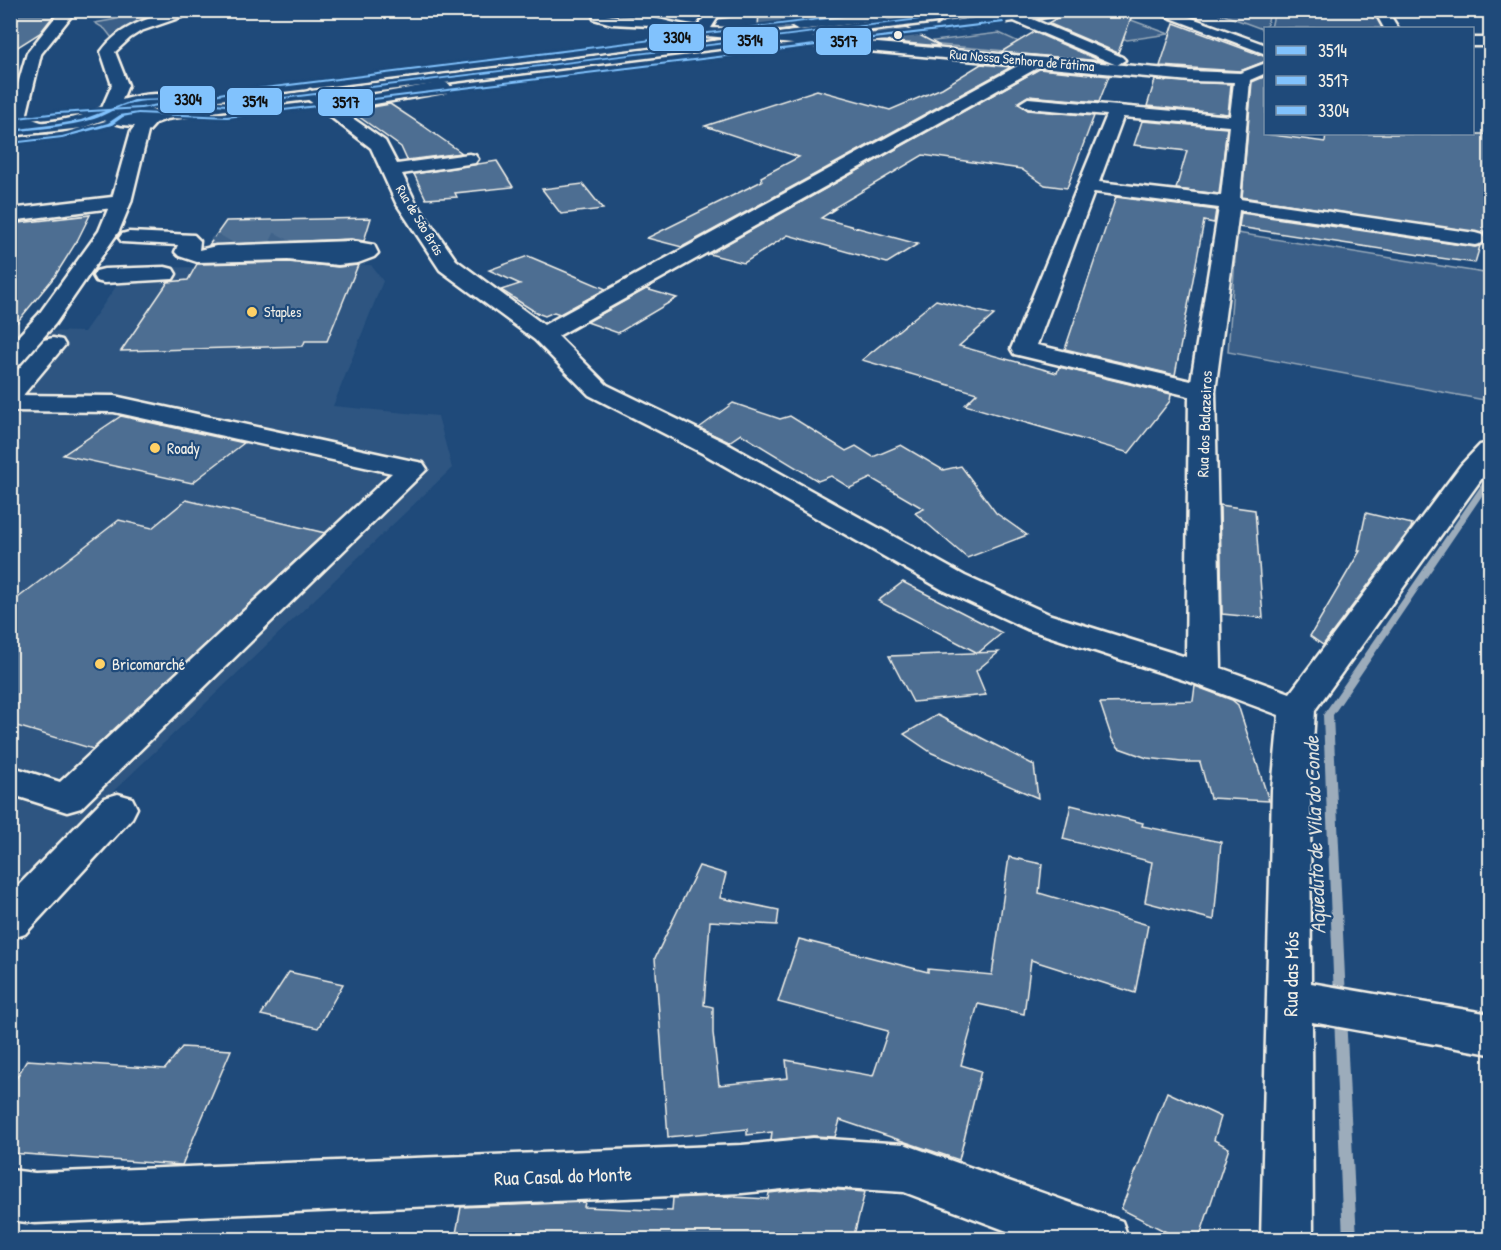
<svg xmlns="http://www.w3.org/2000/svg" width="1501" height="1250" viewBox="0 0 1501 1250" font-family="'Patrick Hand',sans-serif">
<rect width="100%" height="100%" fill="#1f4a7a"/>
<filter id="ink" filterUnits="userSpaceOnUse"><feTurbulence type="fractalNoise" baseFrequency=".0167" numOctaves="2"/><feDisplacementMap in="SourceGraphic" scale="12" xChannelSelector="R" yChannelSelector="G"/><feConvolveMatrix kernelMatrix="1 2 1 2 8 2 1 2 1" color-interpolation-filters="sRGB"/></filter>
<g filter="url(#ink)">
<!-- built -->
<path fill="#2d5581" d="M371 265 383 281 333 406 438 416 452 468 11 889V330L84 332 129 268Z"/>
<!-- green -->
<g fill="#3a5f88" stroke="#97a8b8" stroke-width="1.5">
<path d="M1275 10 1367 11 1372 18 1379 19 1383 26 1382 28H1271Z"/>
<path d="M104 11H183L136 25 112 38 105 29 95 23 117 19Z"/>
<path d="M1213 11H1271L1265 30Z"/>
<path d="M1123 17 1169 34 1127 40 1082 22Z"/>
<path d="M999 33 1041 52 1029 53 918 43Z"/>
<path d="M1237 233 1490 274V401L1228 352Z"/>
</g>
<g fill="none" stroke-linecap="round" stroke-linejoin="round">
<!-- stream -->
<g fill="#9cacbb" fill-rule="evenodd">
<path d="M1487 477H1490V484L1333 715 1346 999 1344 1003 1340 1004 1336 1003 1334 999 1323 715Z"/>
<path d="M1340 1010 1344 1011 1346 1015 1357 1240H1343L1334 1015 1336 1011Z"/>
</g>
</g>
<!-- building -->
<g fill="#4d6e92" stroke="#f4f1e8" stroke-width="1.5">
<path d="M759 10H866L799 20 790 25 793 29 780 31 758 28Z"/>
<path d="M1081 10H1134L1118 53 1048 23 1057 18 1081 13Z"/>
<path d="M10 14H53L54 15 40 33 10 52Z"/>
<path d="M1174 23 1266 57V61L1240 71 1160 66Z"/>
<path d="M906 28 940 46 836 37Z"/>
<path d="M1034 32 1101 61 1001 52Z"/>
<path d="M981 64 1011 67 682 247 647 238 762 181 761 177 799 157 705 126 817 90 890 110 942 88Z"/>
<path d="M1039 69 1109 76 1099 102 1028 96 1018 102 1028 110 1094 116 1067 188 1045 185 1021 169 923 155 832 209H835L821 218 918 244 887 263 788 235 744 263 709 254Z"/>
<path d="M1266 76V134L1325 142 1326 134H1491V209L1484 234 1242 197 1252 82Z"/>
<path d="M1155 80 1231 84 1228 114 1147 106Z"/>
<path d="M390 104 422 125 462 153 407 160 401 147 351 111Z"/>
<path d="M1142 121 1227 128 1219 194 1176 189 1187 151 1134 145Z"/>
<path d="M497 161 513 187 455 193 457 197 426 199 414 174Z"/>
<path d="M583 184 603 209 561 214 542 189Z"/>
<path d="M1116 197 1216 210 1214 223 1204 221 1175 375 1065 349Z"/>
<path d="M1241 213 1475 247 1480 246 1475 263 1433 257 1239 227Z"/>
<path d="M90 215 77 241 55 276 10 331V224Z"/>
<path d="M371 218 364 241 351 239 209 245 226 221Z"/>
<path d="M528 256 573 275 606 289 560 314 554 312 545 316 537 313 501 290 520 284 489 270Z"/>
<path d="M288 262 338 267 358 265 327 341H305L303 346 121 351 168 282 188 280 197 264Z"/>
<path d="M646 289 677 298 618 333 587 322Z"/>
<path d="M936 300 994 315 959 346 1057 373 1059 367 1171 394 1170 401 1129 453 965 405 977 393 862 360Z"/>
<path d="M733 403 780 419 790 416 846 451 856 446 873 457 901 445 943 470 961 466 996 513 1027 535 967 558 915 513 924 509 871 478 850 488 831 476 818 481 741 434 729 442 699 428Z"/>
<path d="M121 416 244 443 192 483 63 455Z"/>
<path d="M186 500 325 533 93 749 10 724V604L119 520 152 528Z"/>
<path d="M1220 505 1255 510 1263 618 1222 614Z"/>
<path d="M1366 513 1412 524 1411 528 1323 645 1310 636 1360 551H1358Z"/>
<path d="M903 582 1002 633 978 653 878 601Z"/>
<path d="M999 652 976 671 986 695 913 702 889 656Z"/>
<path d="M1195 686 1232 700 1238 705 1269 801 1210 798 1200 762H1181L1147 758 1119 748 1112 739 1100 703 1193 701Z"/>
<path d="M937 715 1034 765 1038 798 932 753 904 734Z"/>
<path d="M1071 805 1143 823 1142 826 1221 842 1214 920 1145 902 1152 862 1063 839Z"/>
<path d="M1009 857 1042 864 1039 893 1148 925 1135 993 1031 960 1024 1014 978 1004 961 1065 981 1071 959 1160 840 1120 835 1137 813 1136 771 1140 772 1132 747 1135V1129L668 1137 655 958 699 866 726 874 720 898 779 910 777 925 710 921 704 1005 713 1007V1033L719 1085 788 1078 786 1060 873 1076 888 1031 778 1002 799 939 928 972V969L992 975Z"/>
<path d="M289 972 343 984 318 1028 261 1015Z"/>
<path d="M182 1047 231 1050 182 1165 10 1153V1089L27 1060 165 1069Z"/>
<path d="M1167 1092 1221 1117 1214 1140 1229 1148 1199 1239H1180L1121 1209Z"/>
<path d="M813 1188 865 1192 853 1239H455L461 1207 585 1202 584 1207 672 1211 673 1198 713 1196 768 1199 769 1193Z"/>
</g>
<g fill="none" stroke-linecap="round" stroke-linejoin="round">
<!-- minor-tunnel-far1 -->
<g stroke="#3f638a" stroke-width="19" stroke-dasharray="19 9" stroke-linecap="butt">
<path d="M221 245 225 238"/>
<path d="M279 245 283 237"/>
</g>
<!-- minor-tunnel -->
<path stroke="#3f638a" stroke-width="23" stroke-dasharray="23 12" stroke-linecap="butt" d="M220 246 222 243"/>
<!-- minor casing -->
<g stroke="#f4f1e8" stroke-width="5">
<g id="minor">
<path d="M53 10H68L72 15 41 54 26 117 47 124 50 128 47 132H35L11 123 10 112 27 53 57 15Z"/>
<path d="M591 10H605V14C621 18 637 15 653 18 669 21 684 26 700 27L699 25 709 10H746L740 14 718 17 711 28 1190 71 1240 73 1266 63V73L1250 80 1240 199 1475 233 1482 235 1485 239 1482 243 1475 245 1239 210 1215 391 1221 668 1290 693 1461 465 1480 445 1490 443V467L1315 710 1310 790 1311 983 1490 1014V1054L1312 1022 1313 1240H1261L1272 790 1279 715 1193 683 1027 629 943 590 704 454 589 395 535 340 440 270 396 203 371 148 302 95 310 90 330 102 443 82 449 84 451 87 449 90 443 92 341 110 385 141 397 164 469 154 475 155 478 159 475 163 402 174 416 203 456 260 544 325 1019 65 675 33 651 26 612 24 594 19ZM1039 67 1190 81 1234 82 1230 116 1028 98 1020 103 1028 108 1107 115 1011 349 1014 354 1189 396 1186 657 1051 615 965 576 724 442 607 385 558 336ZM1123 117 1229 126 1221 196 1099 182ZM1094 192 1219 208 1191 381 1037 345Z"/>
<path d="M886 10H904L886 20 799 30 792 26 799 22Z"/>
<path d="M1033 10H1074L1068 14 1032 19 1122 57 1125 60 1117 65 1112 63 1014 21 945 30 938 26 945 22Z"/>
<path d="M1150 10H1170L1266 45V54Z"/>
<path d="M1374 10H1387L1398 28H1384Z"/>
<rect x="1472" y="38" width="18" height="8"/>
<path d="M121 196 128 198 131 202 128 206 10 221V209Z"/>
<path d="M129 232 194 235 200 241 199 250 216 246 351 241 374 245 378 253 374 257 358 263 338 265 288 260 197 262 179 256 175 252 178 245 122 242 119 238 122 234Z"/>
<path d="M165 267 173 269 176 274 173 279 104 283 96 281 93 276 96 271 104 269Z"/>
<path d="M10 395 114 396 413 461 423 463 427 469 81 808 67 812 10 794V766L60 782 392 473 114 412 10 411Z"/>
<path d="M118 794 132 798 137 808 132 818 25 934 10 939V894L104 798Z"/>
<path d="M813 1138 904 1144 1122 1221 1129 1240H1031L904 1192 813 1186 742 1193 35 1223 10 1220V1170L35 1173 742 1145Z"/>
</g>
</g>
<!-- major casing -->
<g stroke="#f4f1e8" stroke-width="5">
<g id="major">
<path d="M178 10H202L141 31 130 38 115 52 128 85 122 100C139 95 173 87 183 107L965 10H1008L1002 14 226 110 167 119 156 123 148 132 131 202 119 231 55 324 19 365 10 367V345L39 314 99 231 111 202 131 131 135 126 122 125 103 120 82 128 10 136V126C41 122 74 121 102 108L112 85 101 52C119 26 148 18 178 10ZM149 104 165 107 141 116 117 114Z"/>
<path d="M53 338 62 340 65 345 19 400 10 403V379L44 340Z"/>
</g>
</g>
<!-- minor -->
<use href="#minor" fill="#1f4a7a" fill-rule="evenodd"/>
<!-- major -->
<use href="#major" fill="#1f4a7a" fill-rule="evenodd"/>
<!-- bus-1 casing -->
<g stroke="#1f4a7a" stroke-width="5">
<path id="bus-1" d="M985 10H999L226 106C196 104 163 97 133 103 119 105 107 115 94 119 67 127 38 129 10 132V130L58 124 81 120 134 100 168 99 226 104Z"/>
</g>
<!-- bus-2 casing -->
<g stroke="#1f4a7a" stroke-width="5">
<path id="bus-2" d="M1003 21 1004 23 227 118 138 114 123 117 112 125 62 138 10 144 11 142 62 136 108 123 120 115 138 112 227 116Z"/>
</g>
<!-- bus-3 casing -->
<g stroke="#1f4a7a" stroke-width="5">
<path id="bus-3" d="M886 10H900L225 94 141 109 58 114 10 120V118L58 112 141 107 225 92Z"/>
</g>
<!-- bus-1 -->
<use href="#bus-1" fill="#81c2fd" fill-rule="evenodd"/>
<!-- bus-2 -->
<use href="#bus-2" fill="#81c2fd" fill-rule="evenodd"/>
<!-- bus-3 -->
<use href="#bus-3" fill="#81c2fd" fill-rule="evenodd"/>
</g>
</g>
<!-- markers -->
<circle fill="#f4f1e8" stroke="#1f4a7a" stroke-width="2" cx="898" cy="35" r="5"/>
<g fill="#ffd166" stroke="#1f4a7a" stroke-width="2">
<circle cx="252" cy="312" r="6"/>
<circle cx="155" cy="448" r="6"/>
<circle cx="100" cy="664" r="6"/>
</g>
<g text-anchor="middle" stroke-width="4.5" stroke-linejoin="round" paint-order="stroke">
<!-- far-street labels -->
<g font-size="14" fill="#f4f1e8" stroke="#1f4a7a">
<text transform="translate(1022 60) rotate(5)" y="5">Rua Nossa Senhora de Fátima</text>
<text transform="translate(420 220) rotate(59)" y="5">Rua de São Brás</text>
</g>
<!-- far-poi labels -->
<g font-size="14" fill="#f4f1e8" stroke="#1f4a7a" text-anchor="start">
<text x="264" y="317">Staples</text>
</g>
<!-- street labels -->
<g font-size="16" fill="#f4f1e8" stroke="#1f4a7a">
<text transform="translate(1204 424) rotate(-88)" y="6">Rua dos Balazeiros</text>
</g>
<!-- poi labels -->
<g font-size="16" fill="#f4f1e8" stroke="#1f4a7a" text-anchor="start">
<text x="167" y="454">Roady</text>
<text x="112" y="670">Bricomarché</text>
</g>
<!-- near-street labels -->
<g font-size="20" fill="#f4f1e8" stroke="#1f4a7a">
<text transform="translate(1291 974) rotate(-89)" y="7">Rua das Mós</text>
<text transform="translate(563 1176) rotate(-2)" y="7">Rua Casal do Monte</text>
</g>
<!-- near-water labels -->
<g font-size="21" font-style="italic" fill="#dee0dd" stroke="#1f4a7a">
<text transform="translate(1315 835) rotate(-92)" y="7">Aqueduto de Vila do Conde</text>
</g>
</g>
<g stroke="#1f4a7a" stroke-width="2">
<rect x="648" y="23" width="57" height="29" rx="6" fill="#81c2fd"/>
<rect x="722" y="26" width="57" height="29" rx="6" fill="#81c2fd"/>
<rect x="815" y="27" width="57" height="29" rx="6" fill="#81c2fd"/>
<rect x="159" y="85" width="57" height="29" rx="6" fill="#81c2fd"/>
<rect x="226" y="87" width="57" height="29" rx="6" fill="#81c2fd"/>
<rect x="317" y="88" width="57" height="29" rx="6" fill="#81c2fd"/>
</g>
<g font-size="16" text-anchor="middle" font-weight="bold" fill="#111">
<text x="677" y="43">3304</text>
<text x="750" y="46">3514</text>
<text x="844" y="47">3517</text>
<text x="188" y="105">3304</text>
<text x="255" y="107">3514</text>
<text x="346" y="108">3517</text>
</g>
<!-- margin -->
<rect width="1501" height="1250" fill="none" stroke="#1f4a7a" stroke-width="36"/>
<rect x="18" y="18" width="1465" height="1214" fill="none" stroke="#f4f1e8" stroke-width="2" filter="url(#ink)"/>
<!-- legend -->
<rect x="1264" y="27" width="210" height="108" fill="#1f4a7a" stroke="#748da6" stroke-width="1.5"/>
<rect x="1276" y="46" width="30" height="9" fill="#81c2fd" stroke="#748da6" stroke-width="1.5"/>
<text x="1318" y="57" font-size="18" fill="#f4f1e8">3514</text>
<rect x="1276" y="76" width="30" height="9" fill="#81c2fd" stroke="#748da6" stroke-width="1.5"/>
<text x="1318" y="87" font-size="18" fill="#f4f1e8">3517</text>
<rect x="1276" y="106" width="30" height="9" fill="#81c2fd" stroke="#748da6" stroke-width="1.5"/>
<text x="1318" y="117" font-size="18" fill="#f4f1e8">3304</text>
</svg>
